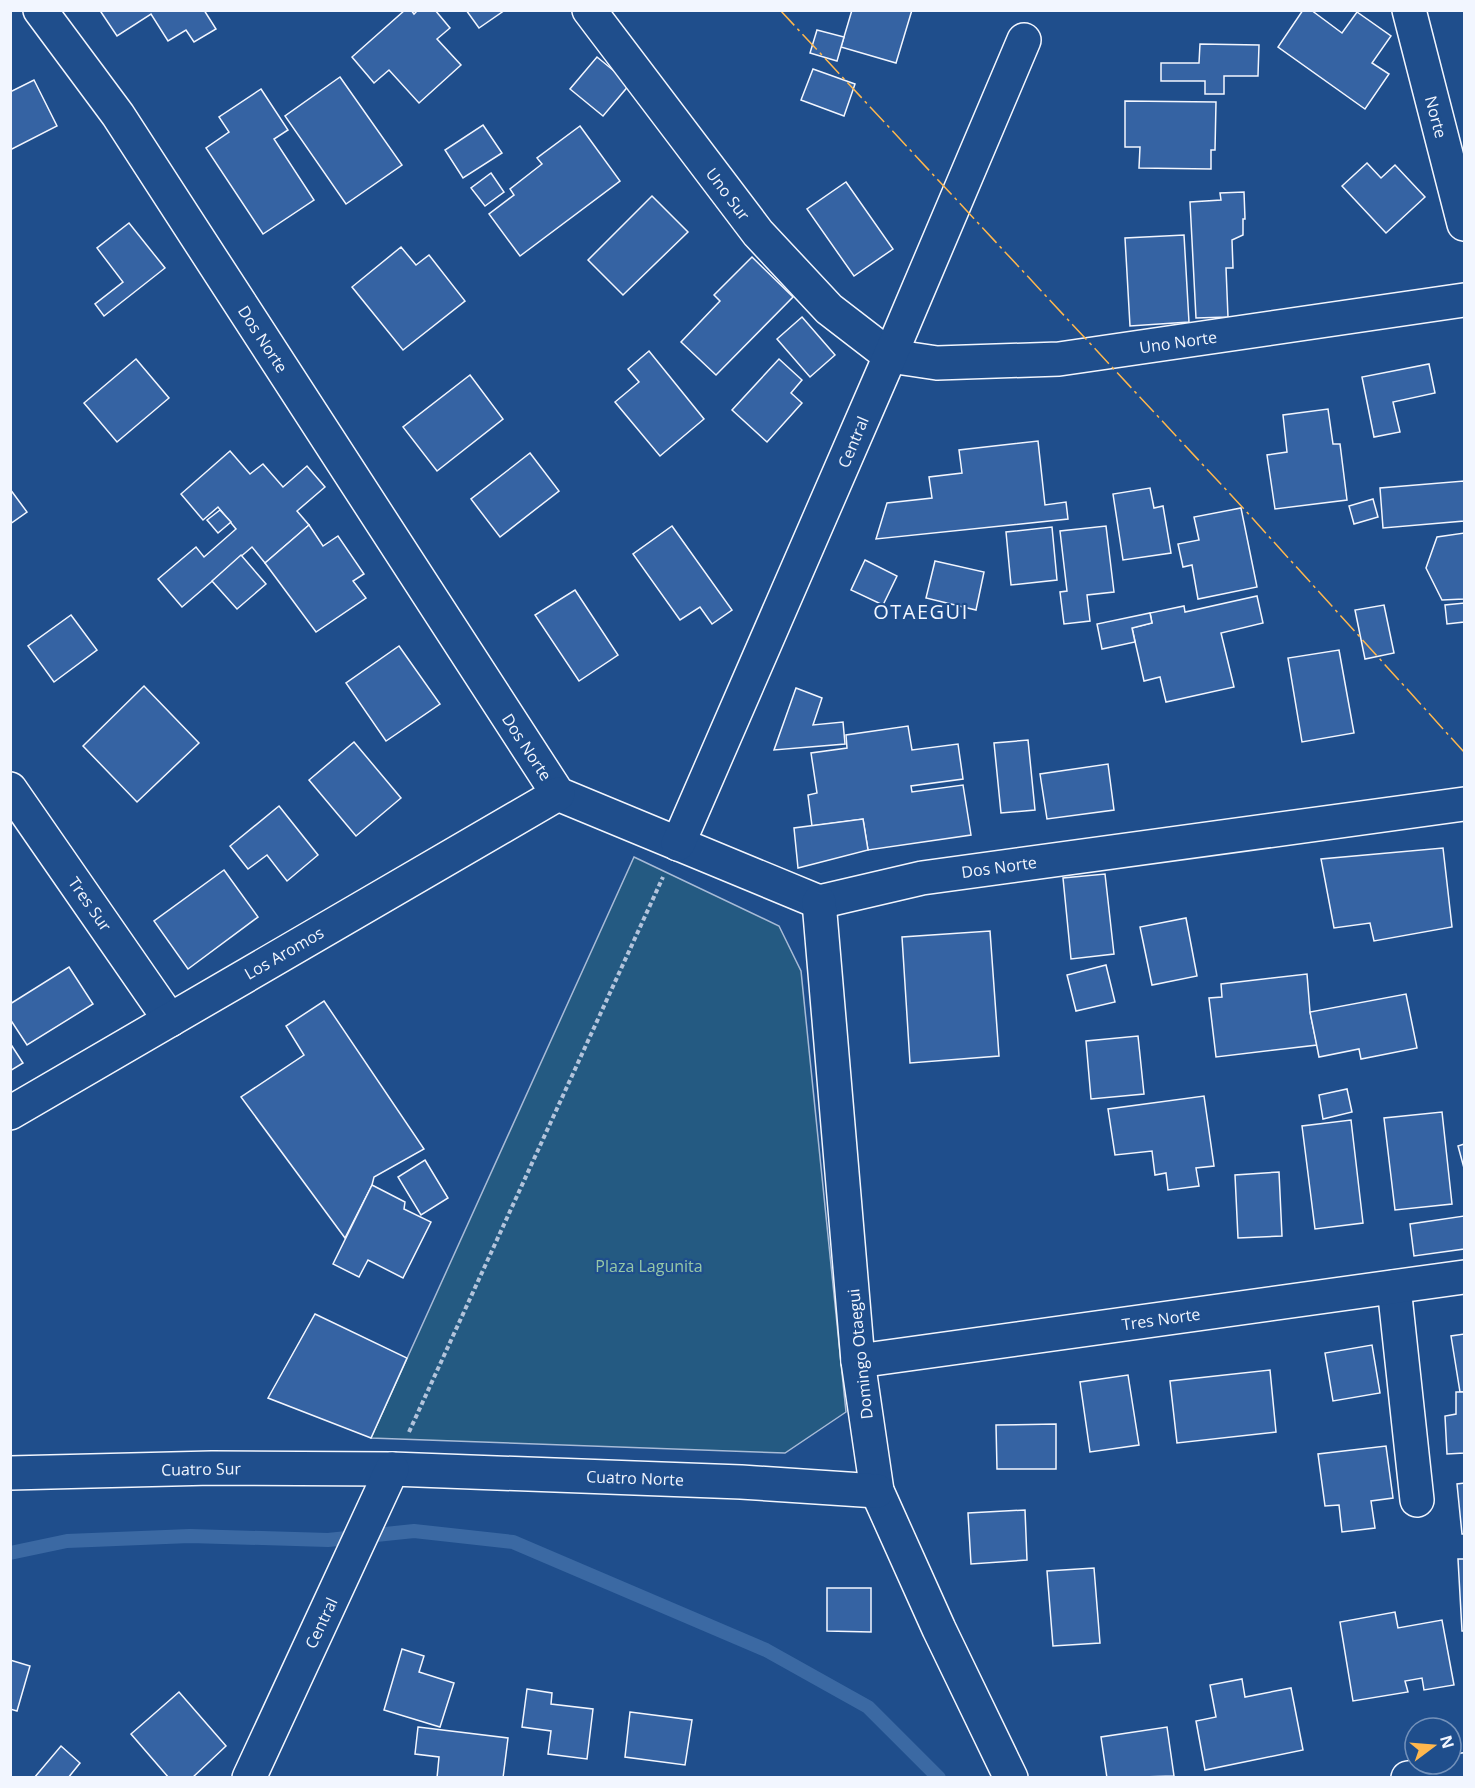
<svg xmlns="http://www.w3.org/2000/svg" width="1475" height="1788" viewBox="0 0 1475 1788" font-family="'Open Sans',sans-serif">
<rect width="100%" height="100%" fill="#1f4e8c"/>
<!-- green -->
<path fill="#245a82" stroke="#a8bbd7" stroke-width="1.5" d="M634 857 779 926 801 971 846 1412 785 1453 371 1438Z"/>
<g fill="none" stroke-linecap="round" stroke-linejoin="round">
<!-- stream -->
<path stroke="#3b69a3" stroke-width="14" d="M10 1553 67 1541 190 1536 328 1540 414 1531 513 1542 766 1650 868 1707 939 1778"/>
</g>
<!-- building -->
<g fill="#3563a3" stroke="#f2f6ff" stroke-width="1.5">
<path d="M103 10H204L216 29 194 42 186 30 168 41 151 14 117 36 101 12Z"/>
<path d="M405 10H411L414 14 418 10H435L450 28 437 39 461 65 419 103 389 70 374 83 352 57Z"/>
<path d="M466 10H505L479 28Z"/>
<path d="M852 10H912L896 63 841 47Z"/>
<path d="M1303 10H1311L1342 33 1357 12 1391 36 1372 63 1389 74 1365 109 1278 47Z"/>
<path d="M817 30 844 37 837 61 810 53Z"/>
<path d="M1200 44 1259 45 1258 76H1224V94H1205V81H1161V63H1199Z"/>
<path d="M597 57 630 84 603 116 570 89Z"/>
<path d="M813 69 855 84 844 116 801 100Z"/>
<path d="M340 77 402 165 346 204 285 116Z"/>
<path d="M34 80 57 126 10 150V92Z"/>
<path d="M261 89 288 130 274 139 314 200 263 234 206 148 229 132 219 117Z"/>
<path d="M1125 101 1216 102 1215 150H1211V169L1139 168 1140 147H1125Z"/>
<path d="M483 125 502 153 463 178 445 150Z"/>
<path d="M580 126 620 181 520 256 489 214 514 195 510 189 542 164 537 158Z"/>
<path d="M1367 163 1381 178 1395 165 1425 197 1386 233 1342 186Z"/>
<path d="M491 173 504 192 485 206 471 188Z"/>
<path d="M846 182 893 249 854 276 807 209Z"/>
<path d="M1244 192 1245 219H1243V235L1232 240 1233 268H1226L1228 317 1196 318 1190 202 1221 200 1220 193Z"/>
<path d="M652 196 688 232 623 295 588 260Z"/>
<path d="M129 223 165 268 104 316 95 304 123 282 97 248Z"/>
<path d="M1184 235 1189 322 1130 326 1125 238Z"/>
<path d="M401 247 416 265 429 255 465 301 403 350 352 287Z"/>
<path d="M752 257 793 297 716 375 681 342 720 301 714 295Z"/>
<path d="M802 317 835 355 810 377 777 339Z"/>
<path d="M649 351 704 419 660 456 615 402 639 382 628 369Z"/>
<path d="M136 359 169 398 117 442 84 403Z"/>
<path d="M779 359 802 380 791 393 802 403 767 442 732 410Z"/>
<path d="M1429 364 1435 393 1393 402 1400 432 1374 437 1362 377Z"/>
<path d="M470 375 503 419 437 471 403 427Z"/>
<path d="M1328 409 1333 444H1340L1347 500 1275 509 1267 455 1287 452 1283 415Z"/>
<path d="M1038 441 1045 505 1066 502 1068 519 876 539 887 503 932 498 929 477 962 473 959 450Z"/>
<path d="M230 451 250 474 263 464 283 487 307 466 325 487 297 511 309 525 265 563 252 547 182 607 158 579 196 547 204 557 236 529 218 507 203 520 181 494Z"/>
<path d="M530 453 559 491 500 537 471 499Z"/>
<path d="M1464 481V521L1383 528 1380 488Z"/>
<path d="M1150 488 1154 508 1163 506 1171 553 1123 560 1113 494Z"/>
<path d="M10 489 27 512 10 524Z"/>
<path d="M1373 499 1378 517 1354 524 1349 506Z"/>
<path d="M1241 508 1257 587 1198 599 1192 565 1183 567 1178 544 1199 540 1194 517Z"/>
<path d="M220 510 231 522 218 533 207 520Z"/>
<path d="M309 525 323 546 338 536 364 574 353 581 366 598 316 632 265 563Z"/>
<path d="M672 526 732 610 712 624 700 607 680 620 633 554Z"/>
<path d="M1106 526 1114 592 1087 595 1090 621 1064 624 1060 592 1067 591 1060 531Z"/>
<path d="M1052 527 1057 580 1011 585 1006 532Z"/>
<path d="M1464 533V599L1442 600 1426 568 1437 537Z"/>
<path d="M241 555 266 584 237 609 212 581Z"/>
<path d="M865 560 897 576 883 605 851 590Z"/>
<path d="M935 561 984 572 976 610 926 598Z"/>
<path d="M575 590 618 655 579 681 535 615Z"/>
<path d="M1257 596 1263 623 1221 633 1234 687 1166 702 1160 677 1144 681 1132 628 1152 623 1150 613 1184 606 1185 612Z"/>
<path d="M1464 603V622L1447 624 1445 605Z"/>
<path d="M1384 605 1394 653 1365 659 1355 610Z"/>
<path d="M1150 613 1152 623 1132 628 1135 642 1102 649 1097 624Z"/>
<path d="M71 615 97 650 54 682 28 646Z"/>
<path d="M399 646 440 704 386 741 346 683Z"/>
<path d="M1339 650 1354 733 1302 742 1288 658Z"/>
<path d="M144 686 199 743 137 802 83 746Z"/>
<path d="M796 688 822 698 813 725 843 722 845 744 774 750Z"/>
<path d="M908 726 912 750 958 744 963 779 911 786 912 792 963 785 971 835 868 850 863 819 812 826 808 795 817 793 811 753 847 748 846 735Z"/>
<path d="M1028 740 1035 810 1001 813 994 743Z"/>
<path d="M354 742 401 798 356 836 309 780Z"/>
<path d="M1108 764 1114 810 1047 819 1040 774Z"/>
<path d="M279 806 318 855 287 881 267 855 248 869 230 846Z"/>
<path d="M863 819 868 850 798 868 794 828Z"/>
<path d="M1443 848 1452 927 1374 941 1370 923 1334 928 1321 859Z"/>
<path d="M224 870 258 917 188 969 154 921Z"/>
<path d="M1105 874 1114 954 1071 959 1063 878Z"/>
<path d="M1186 918 1197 976 1152 985 1140 927Z"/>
<path d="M990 931 999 1056 910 1063 902 937Z"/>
<path d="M1106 965 1115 1002 1076 1011 1067 975Z"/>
<path d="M69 967 93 1004 27 1045 10 1019V1004Z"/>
<path d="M1307 974 1310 1012 1317 1045 1216 1057 1209 998 1222 997 1221 984Z"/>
<path d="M1406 994 1417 1048 1361 1059 1359 1049 1319 1057 1310 1012Z"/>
<path d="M324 1001 424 1149 374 1177 372 1185 345 1238 241 1097 304 1055 286 1026Z"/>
<path d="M1138 1036 1144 1094 1091 1099 1086 1041Z"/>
<path d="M10 1043 23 1063 10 1071Z"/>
<path d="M1347 1089 1352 1112 1323 1119 1319 1095Z"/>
<path d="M1204 1096 1214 1166 1196 1168 1199 1186 1168 1190 1166 1173 1155 1175 1152 1151 1115 1155 1108 1109Z"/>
<path d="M1442 1112 1452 1204 1395 1210 1384 1118Z"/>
<path d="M1351 1120 1363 1223 1315 1229 1302 1126Z"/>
<path d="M1464 1144V1168L1458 1146Z"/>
<path d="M425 1160 448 1198 421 1215 398 1177Z"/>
<path d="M1279 1172 1282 1236 1238 1238 1235 1175Z"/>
<path d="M372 1185 405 1202 404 1209 431 1222 403 1278 368 1260 359 1277 333 1264Z"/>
<path d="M1464 1216V1249L1414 1256 1410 1224Z"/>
<path d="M315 1314 407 1358 371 1438 268 1398Z"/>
<path d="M1464 1334V1392H1460L1451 1336Z"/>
<path d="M1372 1345 1380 1393 1333 1401 1325 1353Z"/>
<path d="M1270 1370 1276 1432 1177 1443 1170 1381Z"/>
<path d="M1128 1375 1139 1445 1090 1452 1080 1382Z"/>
<path d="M1456 1392H1464V1453L1447 1454 1445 1416 1456 1414Z"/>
<path d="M1056 1424V1469H997L996 1425Z"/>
<path d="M1386 1446 1393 1498 1371 1501 1375 1528 1342 1532 1339 1505 1325 1506 1318 1454Z"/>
<path d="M1464 1483V1534H1462L1457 1484Z"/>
<path d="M1025 1510 1027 1560 971 1564 968 1513Z"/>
<path d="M1458 1559H1464V1631H1462Z"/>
<path d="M1094 1568 1100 1643 1053 1646 1047 1571Z"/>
<path d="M827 1588H871V1632L827 1631Z"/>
<path d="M1395 1612 1398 1628 1442 1620 1454 1685 1424 1690 1422 1678 1405 1681 1408 1692 1353 1701 1340 1622Z"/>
<path d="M402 1649 424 1656 419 1672 454 1683 440 1727 384 1710Z"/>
<path d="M10 1660 30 1666 17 1711 10 1709Z"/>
<path d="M1242 1679 1245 1697 1291 1688 1303 1750 1205 1770 1196 1721 1216 1717 1210 1685Z"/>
<path d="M527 1689 552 1693 551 1704 593 1709 587 1759 548 1754 551 1731 522 1727Z"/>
<path d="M179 1692 226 1746 192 1778H169L131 1734Z"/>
<path d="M630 1712 692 1720 685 1765 625 1757Z"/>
<path d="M418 1727 508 1738 503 1778H437L439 1757 415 1754Z"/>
<path d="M1167 1727 1174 1776 1107 1778 1101 1737Z"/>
<path d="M61 1746 80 1763 68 1778H34Z"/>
</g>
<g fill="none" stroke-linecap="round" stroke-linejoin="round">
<!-- street casing -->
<g stroke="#f2f6ff" stroke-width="36">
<g id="street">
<path d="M40 10 118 115 558 794 819 902 922 878 1464 804"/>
<path d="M589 10 758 233 829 309 890 356 937 363 1059 359 1464 300"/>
<path d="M1409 10 1464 224"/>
<path d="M10 789 170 1020"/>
<path d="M678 844 890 356 1024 40"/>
<path d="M819 902 858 1361 877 1491 939 1629 1011 1778"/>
<path d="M10 1113 558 794"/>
<path d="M1394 1287 1417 1500"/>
<path d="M858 1361 1464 1277"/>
<path d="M10 1473 212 1468 392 1469 741 1482 877 1491"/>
<path d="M249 1778 392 1469"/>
<path d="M1408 1778 1464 1770"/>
</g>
</g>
<!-- path -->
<path stroke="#b3c4dc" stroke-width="4" stroke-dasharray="4.5 3" stroke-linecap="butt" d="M409 1432 663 877"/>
<!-- street -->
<use href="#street" stroke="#1f4e8c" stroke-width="33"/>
<!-- power -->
<path stroke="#ffb74d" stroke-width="1.5" stroke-dasharray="21 4.5 3 4.5" stroke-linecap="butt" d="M780 10 1244 509 1464 752"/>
</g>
<g text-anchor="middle" stroke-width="4.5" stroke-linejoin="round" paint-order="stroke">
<!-- street labels -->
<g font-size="16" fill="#f2f6ff" stroke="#1f4e8c">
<text transform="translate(1436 117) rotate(75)" y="6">Norte</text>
<text transform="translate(728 194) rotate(53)" y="6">Uno Sur</text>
<text transform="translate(263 339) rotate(57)" y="6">Dos Norte</text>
<text transform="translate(1178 342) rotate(-8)" y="6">Uno Norte</text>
<text transform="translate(853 442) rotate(-67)" y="6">Central</text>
<text transform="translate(527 747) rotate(57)" y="6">Dos Norte</text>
<text transform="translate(999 867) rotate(-8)" y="6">Dos Norte</text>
<text transform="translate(90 904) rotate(55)" y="6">Tres Sur</text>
<text transform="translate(284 953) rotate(-30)" y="6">Los Aromos</text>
<text transform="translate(1161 1319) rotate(-8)" y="6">Tres Norte</text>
<text transform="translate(860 1354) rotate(-96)" y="6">Domingo Otaegui</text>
<text transform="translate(201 1469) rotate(-1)" y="6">Cuatro Sur</text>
<text transform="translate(635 1478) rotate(2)" y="6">Cuatro Norte</text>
<text transform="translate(321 1623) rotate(-65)" y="6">Central</text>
</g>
<!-- park labels -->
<g font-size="16" fill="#97c8a6" stroke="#1f4e8c">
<text x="649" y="1272">Plaza Lagunita</text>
</g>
<!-- quarter labels -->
<g font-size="20" letter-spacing="1.5" fill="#f2f6ff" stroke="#1f4e8c">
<text x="921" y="619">OTAEGUI</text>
</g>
</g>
<!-- border -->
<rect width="1475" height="1788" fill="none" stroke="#f2f6ff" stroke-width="24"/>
<!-- north arrow -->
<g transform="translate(1433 1746) rotate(74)"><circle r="28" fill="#1f4e8c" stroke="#7391ba" stroke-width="1.5"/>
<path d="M0-4.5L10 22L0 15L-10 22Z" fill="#ffb74d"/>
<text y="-9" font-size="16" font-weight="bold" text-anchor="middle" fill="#f2f6ff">N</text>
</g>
</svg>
